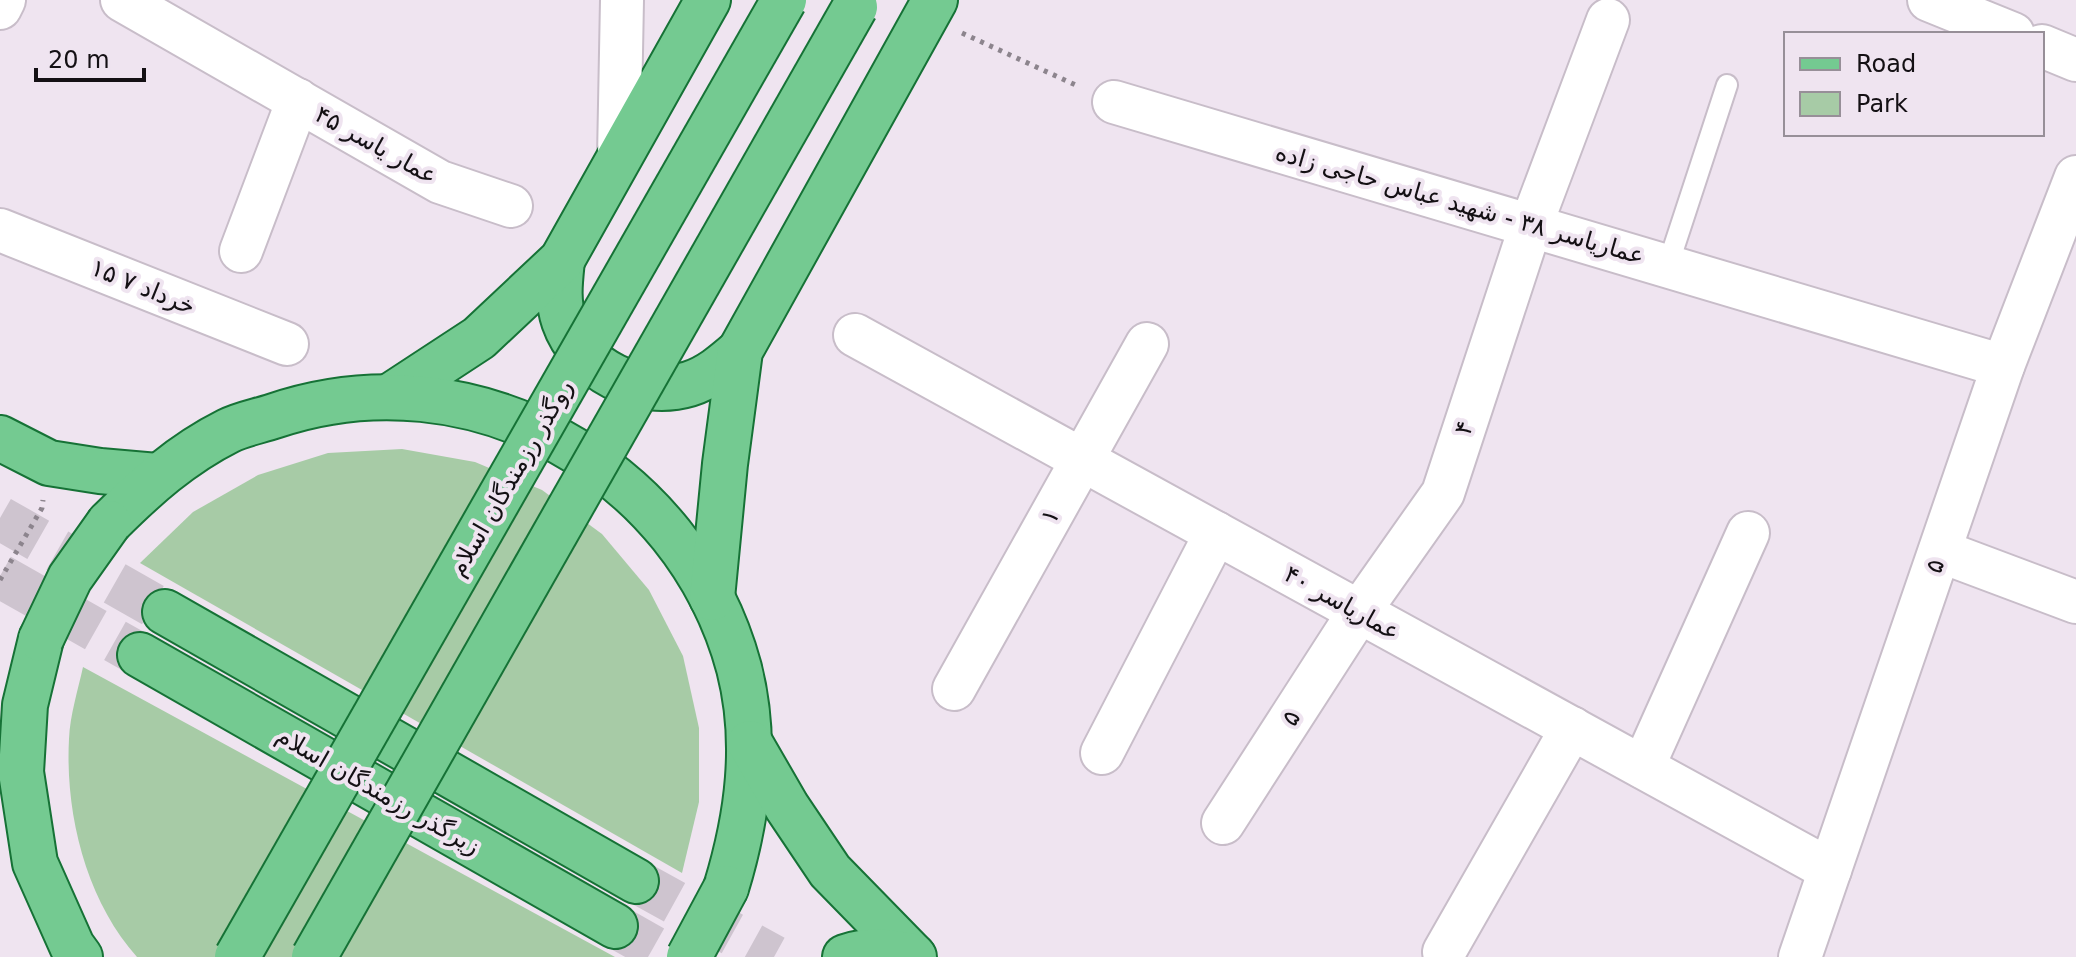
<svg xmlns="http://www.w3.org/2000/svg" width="2076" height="957" viewBox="0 0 2076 957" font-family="'DejaVu Sans',Vazirmatn,sans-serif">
<rect width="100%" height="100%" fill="#efe4f0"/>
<!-- green -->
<g fill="#a7cba6">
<path d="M402 449 475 462 542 490 602 534 649 590 683 656 699 728V802L682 873 140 563 193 512 258 475 328 453Z"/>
<path d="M83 667 615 957H137C86 900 65 814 69 739 70 715 78 690 83 667Z"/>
</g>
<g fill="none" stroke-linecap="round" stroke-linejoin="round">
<!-- primary-tunnel -->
<g stroke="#cec4cf" stroke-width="44" stroke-dasharray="44 22" stroke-linecap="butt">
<path d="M0 518 165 612"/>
<path d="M0 576 140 655"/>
<path d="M636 881 774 957"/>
<path d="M615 926 670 957"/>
</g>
<!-- service casing -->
<g stroke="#c8bdc9" stroke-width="24">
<path id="service" d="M1668 265 1727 85"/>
</g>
<!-- minor casing -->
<g stroke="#c8bdc9" stroke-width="46">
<g id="minor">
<path d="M122 0 440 182 511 206"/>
<path d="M1929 0 2013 34"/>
<path d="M0 8 4 0"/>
<path d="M2042 46 2076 60"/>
<path d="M1114 102 2003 366"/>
<path d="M619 157 622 0"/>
<path d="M0 230 287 344"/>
<path d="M241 251 298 100"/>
<path d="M855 335 1830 870"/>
<path d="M1940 551 2076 602"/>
<path d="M954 689 1147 344"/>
<path d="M1102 753 1216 533"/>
<path d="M1643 767 1748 533"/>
<path d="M1223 823 1359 612 1443 493 1531 225 1608 20"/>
<path d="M1444 952 1572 728"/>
<path d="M1800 957 2003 366 2076 177"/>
</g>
</g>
<!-- primary casing -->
<g stroke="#167236" stroke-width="48">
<g id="primary">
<path d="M562 260C560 280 557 301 564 321 581 370 639 399 689 384 709 378 725 364 740 351"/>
<path d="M392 395 479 338 562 260 708 0"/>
<path d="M0 438 49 463 100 471 157 476"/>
<path d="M109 523C145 487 182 454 228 431 242 424 259 421 274 416 471 349 685 468 739 668 758 742 748 816 726 888"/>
<path d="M712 598 725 464 740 351 935 0"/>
<path d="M165 612 636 881"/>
<path d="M41 639 25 705 21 772 35 863 72 946 80 957"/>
<path d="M140 655 615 926"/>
<path d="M750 743 787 807 830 871 914 957"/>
<path d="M845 957C869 949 888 951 913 956"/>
</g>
</g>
<!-- path -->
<g stroke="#8c848d" stroke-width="5" stroke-dasharray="4 6" stroke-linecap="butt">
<path d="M962 33 1080 87"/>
<path d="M0 580 42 508 43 500"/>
</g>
<!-- service -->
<use href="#service" stroke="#fff" stroke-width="20"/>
<!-- minor -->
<use href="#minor" stroke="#fff" stroke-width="42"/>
<!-- primary -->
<use href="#primary" stroke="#74ca91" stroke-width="44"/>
<!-- primary-bridge casing -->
<g stroke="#167236" stroke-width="48" stroke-linecap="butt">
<g id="primary-bridge">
<path d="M41 639 70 578 109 523"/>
<path d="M237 957 784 0"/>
<path d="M314 957 855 7"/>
<path d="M689 957 726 888"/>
</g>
</g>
<!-- primary-bridge -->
<use href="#primary-bridge" stroke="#74ca91" stroke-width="44"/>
</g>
<g text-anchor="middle" stroke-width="8" stroke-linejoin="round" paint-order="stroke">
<!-- street labels -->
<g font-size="24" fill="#141014" stroke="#efe4f0">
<text transform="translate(376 145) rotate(29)" y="8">عمار یاسر ۴۵</text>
<text transform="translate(1460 204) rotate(16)" y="8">عماریاسر ۳۸ - شهید عباس حاجی زاده</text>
<text transform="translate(143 287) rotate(22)" y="8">۱۵ خرداد ۷</text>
<text transform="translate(1464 428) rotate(-72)" y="8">۴</text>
<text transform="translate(511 478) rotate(-60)" y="8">روگذر رزمندگان اسلام</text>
<text transform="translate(1050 516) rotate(-61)" y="8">۱</text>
<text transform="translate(1935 566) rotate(-71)" y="8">۵</text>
<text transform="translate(1342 603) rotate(29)" y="8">عماریاسر ۴۰</text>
<text transform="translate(1291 718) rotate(-57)" y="8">۵</text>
<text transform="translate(378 791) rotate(30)" y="8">زیرگذر رزمندگان اسلام</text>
</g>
</g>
<!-- legend -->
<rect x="1784" y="32" width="260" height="104" fill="#efe4f0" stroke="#978f98" stroke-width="2"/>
<rect x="1800" y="58" width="40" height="12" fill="#74ca91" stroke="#978f98" stroke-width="2"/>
<text x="1856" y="72" font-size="24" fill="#141014">Road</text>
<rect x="1800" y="92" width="40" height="24" fill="#a7cba6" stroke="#978f98" stroke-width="2"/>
<text x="1856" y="112" font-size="24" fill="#141014">Park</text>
<!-- scale -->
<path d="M36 68v12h108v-12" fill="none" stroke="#141014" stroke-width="4"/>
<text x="48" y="68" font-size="24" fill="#141014" stroke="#efe4f0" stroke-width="6" paint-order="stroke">20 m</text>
</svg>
